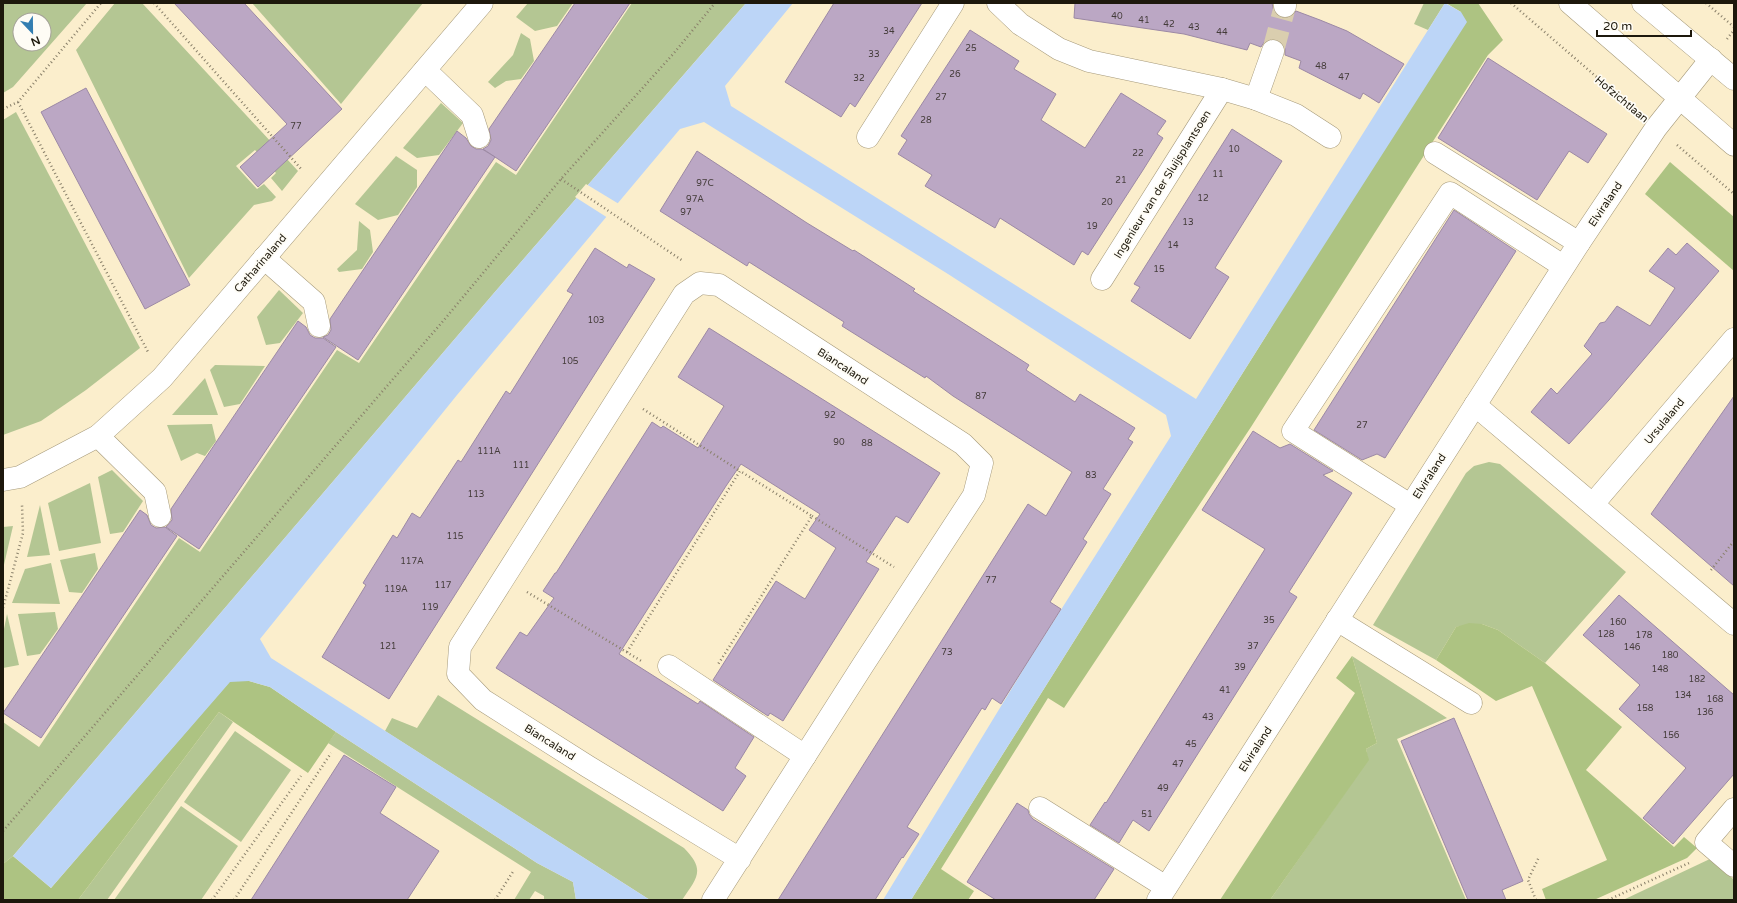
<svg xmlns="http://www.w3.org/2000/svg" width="1737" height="903" viewBox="0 0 1737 903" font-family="'Varela Round',sans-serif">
<rect width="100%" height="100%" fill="#fbeecc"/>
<!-- green -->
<g fill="#b4c693" fill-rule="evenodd">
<path d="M3 3H87L13 87 3 93ZM20 20H44V44H20Z"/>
<path d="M115 3H142L298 171 282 191 271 178 276 173 255 150 236 166 257 189 264 184 276 197 272 201 254 205 189 278 76 50Z"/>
<path d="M252 3H423L341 104Z"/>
<path d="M528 3H573L557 26 535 31 516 17Z"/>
<path d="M632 3H746L494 293 13 856 3 864V722L39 747 179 538 200 552 337 350 359 363 496 162 516 175Z"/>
<path d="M1424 3H1445L1428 30 1414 24Z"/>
<path d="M521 33 530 39 534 61 521 79 506 81 495 88 488 82 513 55Z"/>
<path d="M441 103 463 123 439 155 417 158 403 148Z"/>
<path d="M16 112 140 348 86 390 41 421 3 435V120Z"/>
<path d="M396 156 417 170V187L398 215 378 220 355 204Z"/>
<path d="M359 221 370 230 373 252 362 269 339 272 337 269 357 250Z"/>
<path d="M279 290 303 313 280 343 266 345 257 317Z"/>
<path d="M215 365 265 366 240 404 224 407 210 370Z"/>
<path d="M205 378 218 415H172Z"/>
<path d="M212 424 216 441 205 456 197 453 181 461 167 425Z"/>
<path d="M1489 462 1500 464 1626 572 1545 663 1498 630 1482 624 1456 627 1436 660 1373 625 1466 473 1474 466Z"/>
<path d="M112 470 143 501 123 532 110 534 98 477Z"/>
<path d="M90 483 101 543 59 551 48 503Z"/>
<path d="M40 505 50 555 27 557Z"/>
<path d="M13 526 3 569V527Z"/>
<path d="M95 553 98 569 82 593 69 592 60 560Z"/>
<path d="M51 563 60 604 12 603 25 569Z"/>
<path d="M55 612 58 629 40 654 27 656 18 614Z"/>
<path d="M7 614 19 665 3 668V634Z"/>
<path d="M1352 656 1447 718 1397 739 1466 900H1270L1368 760 1366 749 1377 743Z"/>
<path d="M438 695 684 848C706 870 697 878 682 900H650L385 731 392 718 417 728Z"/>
<path d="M219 712 233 722 107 900H78Z"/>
<path d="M235 731 291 770 241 842 184 802Z"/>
<path d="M336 732 537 863 573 882 576 900H544V896L535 891 529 900H514L531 872 328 743Z"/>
<path d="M181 806 238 846 201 900H114Z"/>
<path d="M1712 858 1734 880V900H1623Z"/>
</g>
<!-- forest -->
<g fill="#adc382">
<path d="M1446 3H1478L1503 40 1488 55 1251 427 1064 708 1048 698 941 869 974 891 968 900H911L1266 336 1461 12Z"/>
<path d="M1670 162 1734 217V271L1645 194Z"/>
<path d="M1469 623 1482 624 1498 630 1545 663 1622 727 1586 770 1674 847 1684 837 1697 848 1687 858 1594 900H1546L1542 889 1607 860 1532 686 1496 701 1436 660 1456 627Z"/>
<path d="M1352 656 1377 743 1366 749 1369 760 1270 900H1220L1355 693 1336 678Z"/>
<path d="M230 681H249L270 687 336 732 308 773 219 712 78 900H3V864L13 856 51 888Z"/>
</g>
<!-- water -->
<path fill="#bcd5f7" d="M746 3H793L725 86 731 106 1196 399 1445 3 1461 12 1467 22 1266 336 911 900H883L1026 665 1171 436 1166 415 948 274 704 122 680 129 457 395 260 639 271 658 650 900H576L573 882 537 863 336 732 270 687 249 681 230 682 51 888 13 856 494 293Z"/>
<!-- pier -->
<path fill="#fbeecc" d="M586 184 619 204 608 218 575 197Z"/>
<!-- building -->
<g fill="#bba7c4" stroke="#9c89a5">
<path d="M174 3H244L342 109 258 187 240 167 287 124Z"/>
<path d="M575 3H630L516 171 483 149 488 146 491 140 489 129Z"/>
<path d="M834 3H922L855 107 850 103 841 117 785 82Z"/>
<path d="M1075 3H1272L1274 12 1279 17 1285 18 1291 17 1296 11 1320 20 1347 31 1404 64 1379 103 1363 93 1360 99 1299 68 1301 61 1285 55V49L1283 43 1277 39H1270L1265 41 1261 47 1250 43 1247 50 1184 34 1074 18Z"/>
<path d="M970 30 1019 61 1014 69 1056 94 1041 120 1085 148 1121 93 1166 121 1157 134 1163 138 1143 170 1088 255 1082 251 1074 265 1000 218 995 228 925 186 932 175 898 154 907 140 901 136Z"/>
<path d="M1488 58 1607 134 1588 163 1569 151 1537 200 1438 138Z"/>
<path d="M86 88 190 285 145 309 41 112Z"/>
<path d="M1232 129 1282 161 1215 268 1229 277 1190 339 1131 301 1140 287 1134 284Z"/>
<path d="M457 131 466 138 471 146 476 149H482L495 157 358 360 323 337 328 335 331 330 330 319Z"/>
<path d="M697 151 807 223 853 251 854 250 915 289 913 291 1029 365 1026 370 1075 402 1080 394 1135 428 1128 439 1133 442 1103 489 1111 494 1083 539 1087 542 1050 602 1061 609 1001 704 992 698 985 710 982 708 907 827 919 834 903 858 902 857 875 900H778L1028 504 1046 516 1072 472 953 396 926 376 925 378 842 326 844 322 749 262 747 266 660 211Z"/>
<path d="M1454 210 1516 251 1385 458 1377 454 1362 460 1314 430Z"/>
<path d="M1687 243 1719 271 1609 400 1569 444 1531 412 1551 388 1557 394 1592 354 1584 346 1600 323 1605 322 1617 306 1650 326 1675 288 1649 271 1668 248 1676 255Z"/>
<path d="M595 248 627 268 629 264 655 279 389 699 322 657 366 585 363 583 393 535 397 538 412 513 420 518 458 460 461 462 506 391 510 394 573 294 567 291Z"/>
<path d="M298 321 306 327 310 335 315 338H323L336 347 199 549 166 527 172 520 171 509Z"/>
<path d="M709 328 940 473 908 523 896 516 866 562 879 569 783 721 770 713 768 716 713 680 776 581 805 599 836 548 809 530 820 514 741 464 726 486 619 654 698 704 700 701 754 737 735 768 746 776 723 811 496 668 520 632 527 636 554 598 543 591 555 573H556L652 422 661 428 663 426 698 448 724 406 678 377Z"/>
<path d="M1734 396V586L1651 514Z"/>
<path d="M1253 431 1280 448 1290 444 1333 471 1323 475 1352 493 1289 592 1297 597 1149 831 1133 820 1119 843 1090 825 1105 802 1106 803 1265 549 1202 510Z"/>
<path d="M140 510 147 515 151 525 156 528 165 527 177 536 41 738 3 713Z"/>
<path d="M1619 595 1734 695V774L1673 844 1643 818 1686 768 1619 709 1640 685 1583 635Z"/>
<path d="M1454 718 1523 881 1502 890 1506 900H1468L1401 741Z"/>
<path d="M344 755 396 787 380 813 439 851 407 900H251Z"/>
<path d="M1017 803 1028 810 1029 814 1033 819 1114 869 1094 900H996L967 882Z"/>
</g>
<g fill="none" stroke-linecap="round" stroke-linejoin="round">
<!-- minor-tunnel -->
<path stroke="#daceaf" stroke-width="22" stroke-dasharray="22 11" stroke-linecap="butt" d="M1273 51 1285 6"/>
<!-- minor casing -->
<g stroke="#a69a7b" stroke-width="23">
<g id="minor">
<path d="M998 3 1020 24 1059 49 1089 61 1222 89 1256 99 1296 115 1330 137"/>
<path d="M1285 6V3"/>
<path d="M425 70 472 115 479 137"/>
<path d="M1256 99 1273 51"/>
<path d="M868 137 953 3"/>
<path d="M1435 153 1579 243"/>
<path d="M264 258 314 302 319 326"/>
<path d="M1102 279 1222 89"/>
<path d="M1475 405 1734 624"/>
<path d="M98 436 155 492 160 516"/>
<path d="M3 480 20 477 98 436 162 378 482 3"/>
<path d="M1593 504 1734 339"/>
<path d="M1410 505 1293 431 1450 193 1563 266"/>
<path d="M1337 620 1471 703"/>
<path d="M669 666 805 756"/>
<path d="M1040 808 1166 887"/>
<path d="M1734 809 1706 842 1734 866"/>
<path d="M713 900 863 665 974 495 982 463 963 444 719 285 700 283 684 294 460 647 458 674 483 700 587 766 740 859"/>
<path d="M1158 900 1579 243 1656 128 1711 59"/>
</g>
</g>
<!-- major casing -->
<g stroke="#a69a7b" stroke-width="23">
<g id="major">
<path d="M1570 3 1734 145"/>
<path d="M1643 3 1734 79"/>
</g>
</g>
<!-- path -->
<g stroke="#887f69" stroke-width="2.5" stroke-dasharray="1 3" stroke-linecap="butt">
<path d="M154 3 302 170"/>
<path d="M1511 3 1636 111"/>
<path d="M1706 3 1734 27"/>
<path d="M1727 39 1734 30"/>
<path d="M18 102 148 352"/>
<path d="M3 109 18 102 101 3"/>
<path d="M1677 145 1734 194"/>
<path d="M561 179 683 261"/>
<path d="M643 409 740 471"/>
<path d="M812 516 894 567"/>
<path d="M1711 570 1734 541"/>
<path d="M527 592 643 662"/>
<path d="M3 608 23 533 22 505"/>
<path d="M627 652 740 471 812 516 717 666"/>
<path d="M3 831 444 320 561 179 674 53 715 3"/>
<path d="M212 900 301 776"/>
<path d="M234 900 331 753"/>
<path d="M495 900 514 870"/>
<path d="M1536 900 1528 880 1539 857"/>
<path d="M1608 900 1689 863"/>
</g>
<!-- minor -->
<use href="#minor" stroke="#fff" stroke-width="22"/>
<!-- major -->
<use href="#major" stroke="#fff" stroke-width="22"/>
</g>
<g text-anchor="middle" stroke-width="3.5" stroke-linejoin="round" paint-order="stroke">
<!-- number labels -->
<g font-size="9" fill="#443c3a">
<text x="1117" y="19">40</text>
<text x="1144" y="23">41</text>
<text x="1169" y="27">42</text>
<text x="1194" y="30">43</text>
<text x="889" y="34">34</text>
<text x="1222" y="35">44</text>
<text x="971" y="51">25</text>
<text x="874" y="57">33</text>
<text x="1321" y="69">48</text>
<text x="955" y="77">26</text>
<text x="1344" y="80">47</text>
<text x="859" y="81">32</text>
<text x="941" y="100">27</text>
<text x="926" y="123">28</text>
<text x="296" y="129">77</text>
<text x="1234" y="152">10</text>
<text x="1138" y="156">22</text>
<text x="1218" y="177">11</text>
<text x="1121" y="183">21</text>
<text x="705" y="186">97C</text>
<text x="1203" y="201">12</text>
<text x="695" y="202">97A</text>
<text x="1107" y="205">20</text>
<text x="686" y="215">97</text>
<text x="1188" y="225">13</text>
<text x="1092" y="229">19</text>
<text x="1173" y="248">14</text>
<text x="1159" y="272">15</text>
<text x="596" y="323">103</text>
<text x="570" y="364">105</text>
<text x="981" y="399">87</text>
<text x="830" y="418">92</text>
<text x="1362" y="428">27</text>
<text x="839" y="445">90</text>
<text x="867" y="446">88</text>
<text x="489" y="454">111A</text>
<text x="521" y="468">111</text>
<text x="1091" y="478">83</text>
<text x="476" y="497">113</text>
<text x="455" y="539">115</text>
<text x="412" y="564">117A</text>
<text x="991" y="583">77</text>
<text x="443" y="588">117</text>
<text x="396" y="592">119A</text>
<text x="430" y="610">119</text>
<text x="1269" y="623">35</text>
<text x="1618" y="625">160</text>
<text x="1606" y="637">128</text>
<text x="1644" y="638">178</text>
<text x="388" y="649">121</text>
<text x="1253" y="649">37</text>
<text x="1632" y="650">146</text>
<text x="947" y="655">73</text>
<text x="1670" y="658">180</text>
<text x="1240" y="670">39</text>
<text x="1660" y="672">148</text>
<text x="1697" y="682">182</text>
<text x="1225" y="693">41</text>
<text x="1683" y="698">134</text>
<text x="1715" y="702">168</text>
<text x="1645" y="711">158</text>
<text x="1705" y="715">136</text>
<text x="1208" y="720">43</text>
<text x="1671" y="738">156</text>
<text x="1191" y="747">45</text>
<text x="1178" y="767">47</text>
<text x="1163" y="791">49</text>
<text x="1147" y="817">51</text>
</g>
<!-- street labels -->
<g font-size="11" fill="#1d180c" stroke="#fefcf5">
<text transform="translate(1622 99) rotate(40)" y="4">Hofzichtlaan</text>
<text transform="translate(1162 184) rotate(-58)" y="4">Ingenieur van der Sluijsplantsoen</text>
<text transform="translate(1605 204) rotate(-56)" y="4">Elviraland</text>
<text transform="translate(260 263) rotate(-49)" y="4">Catharinaland</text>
<text transform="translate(843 366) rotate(33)" y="4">Biancaland</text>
<text transform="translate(1664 421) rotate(-50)" y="4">Ursulaland</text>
<text transform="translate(1429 476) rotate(-57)" y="4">Elviraland</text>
<text transform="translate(550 742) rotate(32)" y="4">Biancaland</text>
<text transform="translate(1255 749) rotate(-57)" y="4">Elviraland</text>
</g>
</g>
<!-- border -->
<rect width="1737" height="903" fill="none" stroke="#1d180c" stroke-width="8"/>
<!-- north arrow -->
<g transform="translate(32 32) rotate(158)"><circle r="19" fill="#fefcf5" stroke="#a4a198"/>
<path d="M0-3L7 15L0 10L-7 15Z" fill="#337eb1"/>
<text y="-6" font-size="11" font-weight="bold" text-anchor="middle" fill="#1d180c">N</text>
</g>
<!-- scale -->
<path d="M1597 30v6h94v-6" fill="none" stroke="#1d180c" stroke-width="2"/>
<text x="1603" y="30" font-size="12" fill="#1d180c" stroke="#fefcf5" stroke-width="3" paint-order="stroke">20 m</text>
</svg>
